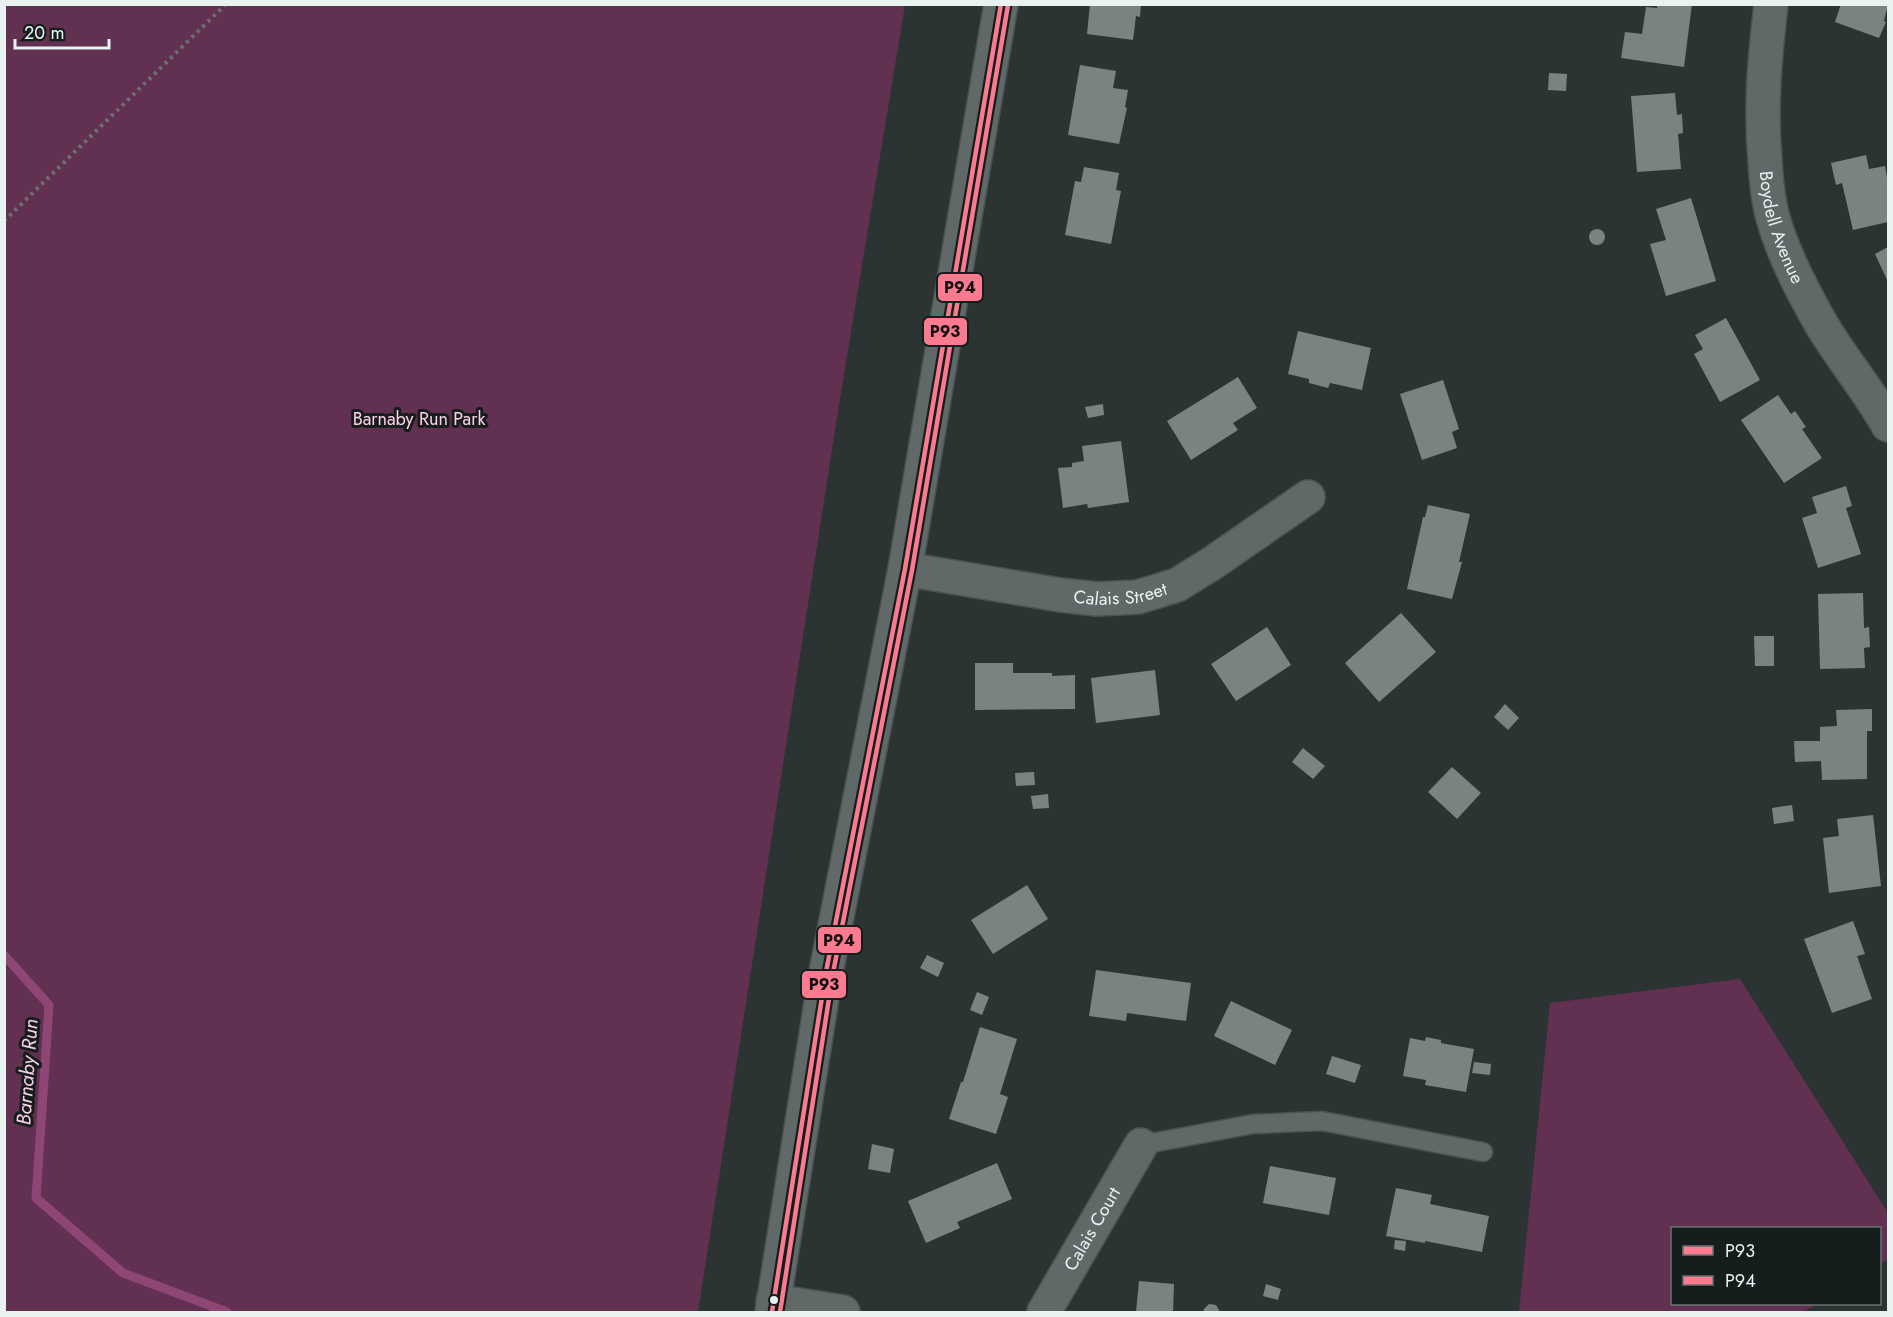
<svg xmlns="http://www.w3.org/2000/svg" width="1893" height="1317" viewBox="0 0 1893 1317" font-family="Jost,sans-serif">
<rect width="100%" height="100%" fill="#2b3433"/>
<!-- green -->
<g fill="#623050">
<path d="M5 4 905 5 838 411 698 1312H5Z"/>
<path d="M1740 979 1888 1213V1259L1880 1264V1228H1672V1304H1818L1803 1312H1519L1550 1003Z"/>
</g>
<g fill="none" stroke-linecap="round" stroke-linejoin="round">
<!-- stream -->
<path stroke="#8e4674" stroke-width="9" d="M4 955 49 1005 36 1198 123 1273 227 1312"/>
</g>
<!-- building -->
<g fill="#7b8382">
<path d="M1090 4H1141L1140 17 1136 16 1133 40 1087 34Z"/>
<path d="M1657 4H1692L1684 67 1621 58 1625 32 1642 34 1646 7 1657 8Z"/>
<path d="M1841 4H1888L1884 21 1886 22 1879 38 1835 22Z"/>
<path d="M1080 65 1116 71 1113 88 1128 90 1125 107 1127 108 1119 144 1068 135Z"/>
<path d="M1549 73 1567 74 1566 91 1548 90Z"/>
<path d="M1675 93 1677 115 1682 114 1683 133 1678 134 1681 169 1637 172 1631 96Z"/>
<path d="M1866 155 1869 169 1885 166 1888 183V222L1853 230 1842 183 1836 185 1831 163Z"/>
<path d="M1084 167 1119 173 1116 190 1121 191 1111 244 1065 235 1075 181 1081 182Z"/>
<path d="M1691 198 1716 281 1666 296 1650 244 1666 240 1656 209Z"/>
<circle cx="1597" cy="237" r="8"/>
<path d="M1888 247V282L1875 254Z"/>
<path d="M1726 318 1760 380 1720 402 1694 354 1703 349 1695 335Z"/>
<path d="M1298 331 1371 348 1362 390 1330 383 1328 388 1309 383V379L1288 374Z"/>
<path d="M1238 377 1257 408 1233 423 1238 430 1191 460 1167 421Z"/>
<path d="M1443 380 1459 429 1452 432 1457 448 1422 460 1400 394Z"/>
<path d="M1778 395 1791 414 1795 411 1806 427 1802 429 1822 458 1784 483 1741 420Z"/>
<path d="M1103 404 1104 415 1088 418 1085 407Z"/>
<path d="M1121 441 1129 502 1088 508 1087 504 1063 508 1058 468 1072 467V463L1084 461 1082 446Z"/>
<path d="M1846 486 1852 506 1846 508 1861 554 1818 568 1802 518 1817 513 1812 497Z"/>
<path d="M1428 505 1470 514 1459 562H1462L1452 599 1407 589 1423 517H1425Z"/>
<path d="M1863 593 1864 628 1869 627 1870 647 1864 648 1865 668 1820 669 1818 594Z"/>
<path d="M1401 613 1436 652 1379 702 1345 663Z"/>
<path d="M1267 627 1291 665 1236 701 1211 664Z"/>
<path d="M1754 636H1774V666H1755Z"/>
<path d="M975 663H1013V673H1052V676L1075 675V709L975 710Z"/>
<path d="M1155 670 1160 715 1096 723 1091 678Z"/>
<path d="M1505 704 1519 718 1508 730 1494 717Z"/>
<path d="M1872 709V731H1867V779L1822 780 1821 761 1795 762 1794 741H1820V727L1837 726 1836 710Z"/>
<path d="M1303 748 1325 766 1313 779 1292 762Z"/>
<path d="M1452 767 1481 793 1457 819 1428 792Z"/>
<path d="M1034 772 1035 785 1016 786 1015 773Z"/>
<path d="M1048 794 1049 808 1033 809 1031 796Z"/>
<path d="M1792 805 1794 821 1774 824 1772 808Z"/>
<path d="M1873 815 1881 886 1829 893 1823 838 1839 836 1837 819Z"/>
<path d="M1027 885 1048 919 993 954 971 920Z"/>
<path d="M1853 921 1865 954 1857 956 1872 999 1832 1013 1804 939Z"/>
<path d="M927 955 944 963 938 977 920 968Z"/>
<path d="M1096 970 1191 983 1186 1021 1127 1013 1126 1021 1089 1016Z"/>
<path d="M977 992 989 997 982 1015 970 1010Z"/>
<path d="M1231 1001 1292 1030 1275 1065 1214 1036Z"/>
<path d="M980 1027 1017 1039 1000 1094 1008 1097 996 1134 949 1119 961 1082H963Z"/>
<path d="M1426 1037 1441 1040V1043L1474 1049 1466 1092 1425 1085 1426 1080 1403 1076 1410 1038 1425 1041Z"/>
<path d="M1332 1056 1361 1065 1355 1083 1326 1074Z"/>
<path d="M1474 1062 1491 1064 1490 1075 1472 1073Z"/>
<path d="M872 1144 894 1149 890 1173 868 1169Z"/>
<path d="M997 1163 1012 1199 957 1222 960 1228 926 1243 908 1201Z"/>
<path d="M1270 1166 1336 1178 1329 1215 1263 1203Z"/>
<path d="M1396 1188 1432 1195 1430 1204 1489 1216 1482 1252 1425 1241V1243L1386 1236Z"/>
<path d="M1395 1240 1406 1241 1405 1251 1394 1249Z"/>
<path d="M1139 1281 1174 1284 1173 1312H1136Z"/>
<path d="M1266 1284 1281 1289 1278 1300 1263 1296Z"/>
<path d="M1209 1304 1216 1305 1220 1312H1203L1204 1309Z"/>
</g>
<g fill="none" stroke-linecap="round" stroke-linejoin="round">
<!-- lane casing -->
<g stroke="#4a5352" stroke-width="21">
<path id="lane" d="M1141 1145 1253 1124 1322 1121 1483 1152"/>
</g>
<!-- street casing -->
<g stroke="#4a5352" stroke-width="36">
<g id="street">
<path id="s1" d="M1771 4C1765 57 1760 107 1765 160 1766 179 1768 200 1773 218 1783 254 1802 290 1820 322 1841 358 1868 389 1888 425"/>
<path id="s2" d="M905 569 1060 595 1097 599 1138 597 1177 585 1211 564 1308 497"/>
<path d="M773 1301 843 1312"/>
<path id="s3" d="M1044 1312 1141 1145"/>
</g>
</g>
<!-- secondary casing -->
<g stroke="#4a5352" stroke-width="36">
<path id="secondary" d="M772 1312 826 972 905 569 1001 4"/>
</g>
<!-- path -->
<path stroke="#6b7170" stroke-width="4" stroke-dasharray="3 4.5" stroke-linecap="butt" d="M4 221 226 4"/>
<!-- lane -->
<use href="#lane" stroke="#616868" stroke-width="18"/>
<!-- street -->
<use href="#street" stroke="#616868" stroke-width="33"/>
<!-- secondary -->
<use href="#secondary" stroke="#616868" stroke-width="33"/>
<!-- bus-1 casing -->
<g stroke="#161e1d" stroke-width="9">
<path id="bus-1" d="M772 1312 826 972 905 569 1001 4"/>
</g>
<!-- bus-2 casing -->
<g stroke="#161e1d" stroke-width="9">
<path id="bus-2" d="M780 1312 833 973 912 570 1008 5"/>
</g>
<!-- bus-1 -->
<use href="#bus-1" stroke="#fc7a8f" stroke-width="4.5"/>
<!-- bus-2 -->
<use href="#bus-2" stroke="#fc7a8f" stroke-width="4.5"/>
</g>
<!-- markers -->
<circle fill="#e8f2f1" stroke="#161e1d" stroke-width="2" cx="774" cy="1300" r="5"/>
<g text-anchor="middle" stroke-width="6" stroke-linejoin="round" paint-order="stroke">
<!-- street labels -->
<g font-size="18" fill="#e8f2f1" stroke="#161e1d">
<text dy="6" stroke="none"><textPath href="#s1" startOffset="226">Boydell Avenue</textPath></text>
<text dy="6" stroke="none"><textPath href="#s2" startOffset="218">Calais Street</textPath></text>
<text dy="6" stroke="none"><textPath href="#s3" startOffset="96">Calais Court</textPath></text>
</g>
<!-- park labels -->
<g font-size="18" fill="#fed0e9" stroke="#161e1d">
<text x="419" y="425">Barnaby Run Park</text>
</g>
<!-- water labels -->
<g font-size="20" font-style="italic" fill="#fbcde7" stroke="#161e1d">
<text transform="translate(27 1072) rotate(-86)" y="7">Barnaby Run</text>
</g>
</g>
<g stroke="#161e1d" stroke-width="2">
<rect x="937" y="273" width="46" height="29" rx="6" fill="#fc7a8f"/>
<rect x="923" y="317" width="45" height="29" rx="6" fill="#fc7a8f"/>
<rect x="817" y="926" width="45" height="28" rx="6" fill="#fc7a8f"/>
<rect x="801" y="970" width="46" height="29" rx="6" fill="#fc7a8f"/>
</g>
<g font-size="16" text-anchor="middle" font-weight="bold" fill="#111">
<text x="960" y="293">P94</text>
<text x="945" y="337">P93</text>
<text x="839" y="946">P94</text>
<text x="824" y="990">P93</text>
</g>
<!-- border -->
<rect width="1893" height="1317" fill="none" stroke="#e8f2f1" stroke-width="12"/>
<!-- legend -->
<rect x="1671" y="1227" width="210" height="78" fill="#161e1d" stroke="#6a7372" stroke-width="1.5"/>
<rect x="1683" y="1246" width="30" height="9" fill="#fc7a8f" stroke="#6a7372" stroke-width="1.5"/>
<text x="1725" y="1257" font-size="18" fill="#e8f2f1">P93</text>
<rect x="1683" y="1276" width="30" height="9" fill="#fc7a8f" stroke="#6a7372" stroke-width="1.5"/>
<text x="1725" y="1287" font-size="18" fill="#e8f2f1">P94</text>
<!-- scale -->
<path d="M15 39v9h94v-9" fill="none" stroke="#e8f2f1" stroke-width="3"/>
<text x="24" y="39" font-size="18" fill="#e8f2f1" stroke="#161e1d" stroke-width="4.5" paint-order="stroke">20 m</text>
</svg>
